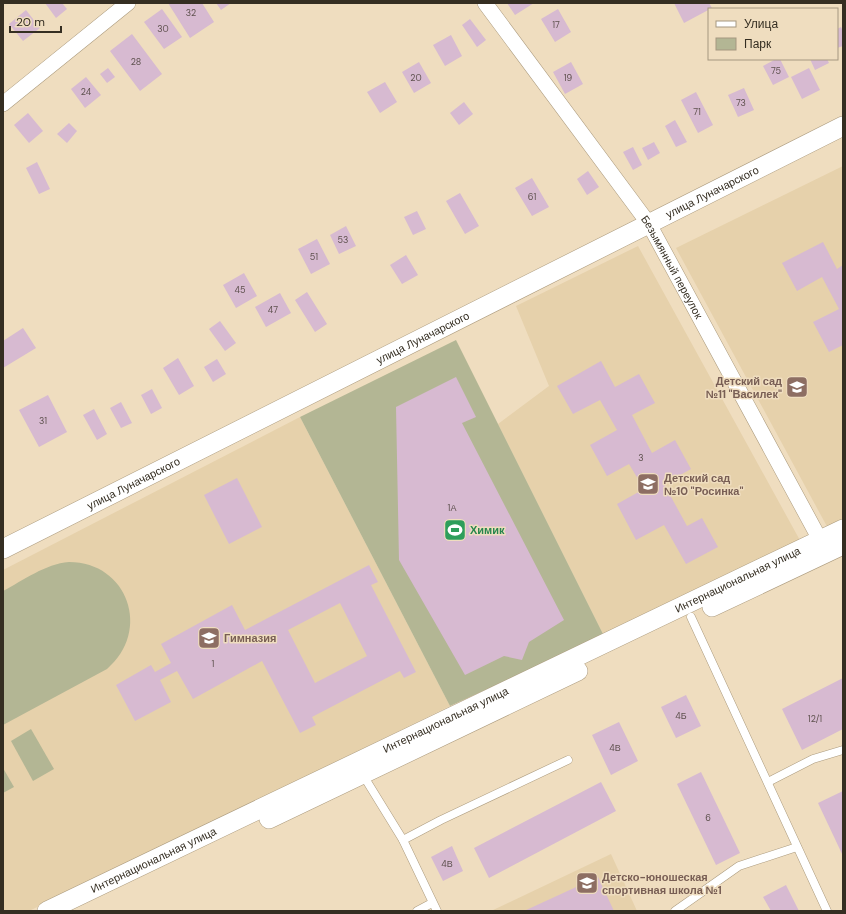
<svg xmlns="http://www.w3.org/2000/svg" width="846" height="914" viewBox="0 0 846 914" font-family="'DM Sans',sans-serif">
<rect width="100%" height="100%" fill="#efddbf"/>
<!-- built -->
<g fill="#e6d1ab">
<path d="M843 166V526L830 532 676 248Z"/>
<path d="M638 246 802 544 604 636 498 424 549 386 516 306Z"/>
<path d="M300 417 450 706 29 911H3V570Z"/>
<path d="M611 854 637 911H491Z"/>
</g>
<!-- green -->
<g fill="#b3b694">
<path d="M456 340 604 636 450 706 300 417Z"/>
<path d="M69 562C128 562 152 631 107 669L3 725V591C24 580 45 564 69 562Z"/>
<path d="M31 729 54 769 33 781 11 741Z"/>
<path d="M3 768 14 787 3 793Z"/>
</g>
<!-- building -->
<g fill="#d7bad1" fill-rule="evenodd">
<path d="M45 3H62L67 9 56 18Z"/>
<path d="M168 3H202L214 22 190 38Z"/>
<path d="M216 3H231L221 10Z"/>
<path d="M507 3H534L515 15Z"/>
<path d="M674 3H709L712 8 684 23Z"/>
<path d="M162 9 182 37 164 49 144 22Z"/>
<path d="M558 9 571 32 555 42 541 19Z"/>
<path d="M26 10 40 28 23 41 9 24Z"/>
<path d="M470 19 486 40 477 47 462 25Z"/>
<path d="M841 27 843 31V46L837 48V29Z"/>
<path d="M132 34 162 74 140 91 110 51Z"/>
<path d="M451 35 462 56 445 66 433 45Z"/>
<path d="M776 59H780L789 77 773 85 763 66Z"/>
<path d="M810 59H827L829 63 815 70Z"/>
<path d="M419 62 431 83 414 93 402 72Z"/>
<path d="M571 62 583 84 565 94 553 72Z"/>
<path d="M108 68 115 77 107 83 100 74Z"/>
<path d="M809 68 820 90 802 99 791 77Z"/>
<path d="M86 77 101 95 85 108 71 89Z"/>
<path d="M385 82 397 102 380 113 367 92Z"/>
<path d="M744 88 754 110 738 117 728 95Z"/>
<path d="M696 92 713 125 698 133 681 100Z"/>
<path d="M464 102 473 114 459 125 450 113Z"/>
<path d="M28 113 43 131 29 143 14 125Z"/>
<path d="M675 120 687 142 676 147 665 126Z"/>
<path d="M69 123 77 131 67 143 57 134Z"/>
<path d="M654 142 660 153 648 160 642 148Z"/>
<path d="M633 147 642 165 633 170 623 152Z"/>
<path d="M37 162 50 189 39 194 26 168Z"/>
<path d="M588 171 599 187 587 195 577 179Z"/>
<path d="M532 178 549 207 532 216 515 188Z"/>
<path d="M460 193 479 226 465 234 446 201Z"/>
<path d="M417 211 426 229 413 235 404 217Z"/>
<path d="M346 226 356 246 339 254 330 235Z"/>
<path d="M317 239 330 264 311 274 298 249Z"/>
<path d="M823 242 837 269 843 265V345L829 352 813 322 839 309 822 277 797 291 782 263Z"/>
<path d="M406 255 418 275 402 284 390 265Z"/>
<path d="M244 273 257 296 236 308 223 285Z"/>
<path d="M307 292 327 324 315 332 295 300Z"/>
<path d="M280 293 291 313 266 327 255 307Z"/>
<path d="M220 321 236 343 225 351 209 329Z"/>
<path d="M23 328 36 348 3 368V341Z"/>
<path d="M178 358 194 386 179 395 163 368Z"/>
<path d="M217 359 226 374 213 382 204 367Z"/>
<path d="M601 361 615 387 639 374 655 403 632 415 652 453 675 440 691 469 664 484 687 526 702 518 718 547 686 564 664 525 636 540 617 504 644 489 629 464 607 476 590 445 617 430 600 400 573 414 557 386Z"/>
<path d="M456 377 476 417 462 423 564 620 529 642 522 660 504 656 465 675 399 560 396 407Z"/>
<path d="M152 389 162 408 151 414 141 395Z"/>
<path d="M48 395 67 432 39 447 19 410Z"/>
<path d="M121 402 132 423 121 428 110 408Z"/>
<path d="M94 409 107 434 97 440 83 415Z"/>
<path d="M237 478 262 527 229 544 204 495Z"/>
<path d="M369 565 378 582 371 585 416 672 404 678 400 671 312 717 316 725 300 733 262 661 193 699 177 671 160 680 171 702 135 721 116 685 151 665 155 672 171 663 161 644 232 605 245 630ZM340 603 367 656 315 683 288 630Z"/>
<path d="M843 678V729L802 750 782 709Z"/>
<path d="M686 695 701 726 676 738 661 707Z"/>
<path d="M619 722 638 761 611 775 592 735Z"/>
<path d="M701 772 740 853 716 865 677 784Z"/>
<path d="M601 782 616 811 489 878 474 848Z"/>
<path d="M843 791V856L818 803Z"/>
<path d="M452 846 463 871 443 881 431 857Z"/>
<path d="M598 877 614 911H524Z"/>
<path d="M786 885 799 911H771L763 897Z"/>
</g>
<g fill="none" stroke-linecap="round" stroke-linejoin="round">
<!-- service casing -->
<g stroke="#ac9b7e" stroke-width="9">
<g id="service">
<path d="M691 617 827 911"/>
<path d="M363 775 403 840 437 911"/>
<path d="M768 782 813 759 843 750"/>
<path d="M403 840 441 820 568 760"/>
<path d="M417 911 432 903"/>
<path d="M675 911 739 866 797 847"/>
</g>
</g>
<!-- minor casing -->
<g stroke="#ac9b7e" stroke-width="16">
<g id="minor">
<path id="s1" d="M485 3 649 224 825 549"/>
<path d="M3 104 128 3"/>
</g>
</g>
<!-- tertiary casing -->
<g stroke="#ac9b7e" stroke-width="20">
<g id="tertiary">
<path id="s2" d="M3 549 843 126"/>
<path d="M712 607 843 545"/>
<path d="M269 819 578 671"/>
<path id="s3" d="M47 911 843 529"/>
</g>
</g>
<!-- service -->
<use href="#service" stroke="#fff" stroke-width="8"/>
<!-- minor -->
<use href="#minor" stroke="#fff" stroke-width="15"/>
<!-- tertiary -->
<use href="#tertiary" stroke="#fff" stroke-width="19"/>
</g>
<!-- icons -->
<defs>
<g id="school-square" transform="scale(1.15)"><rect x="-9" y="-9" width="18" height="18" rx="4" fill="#8d6e63" stroke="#efddbf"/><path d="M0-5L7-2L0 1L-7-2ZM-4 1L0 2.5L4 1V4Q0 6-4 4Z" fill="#fff"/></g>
<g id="stadium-square" transform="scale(1.15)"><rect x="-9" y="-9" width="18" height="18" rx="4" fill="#2e9e5b" stroke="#efddbf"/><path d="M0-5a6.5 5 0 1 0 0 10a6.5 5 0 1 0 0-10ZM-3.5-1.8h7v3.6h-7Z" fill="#fff"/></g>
</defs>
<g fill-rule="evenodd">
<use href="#school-square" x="797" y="387"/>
<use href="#school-square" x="648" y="484"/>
<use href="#stadium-square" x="455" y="530"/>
<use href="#school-square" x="209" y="638"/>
<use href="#school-square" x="587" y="883"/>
</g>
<g text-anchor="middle" stroke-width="3" stroke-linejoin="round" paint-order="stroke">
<!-- number labels -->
<g font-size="9" fill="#5e514e">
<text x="191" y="16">32</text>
<text x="556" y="28">17</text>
<text x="163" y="32">30</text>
<text x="136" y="65">28</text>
<text x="776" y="74">75</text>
<text x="416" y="81">20</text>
<text x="568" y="81">19</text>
<text x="86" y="95">24</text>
<text x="741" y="106">73</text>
<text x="697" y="115">71</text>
<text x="532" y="200">61</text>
<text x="343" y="243">53</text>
<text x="314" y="260">51</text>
<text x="240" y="293">45</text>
<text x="273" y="313">47</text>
<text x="43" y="424">31</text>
<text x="641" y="461">3</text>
<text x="452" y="511">1А</text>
<text x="213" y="667">1</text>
<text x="681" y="719">4Б</text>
<text x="815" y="722">12/1</text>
<text x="615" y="751">4В</text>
<text x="708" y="821">6</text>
<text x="447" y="867">4В</text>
</g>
<!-- street labels -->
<g font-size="11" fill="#352e22" stroke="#efddbf">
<text dy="4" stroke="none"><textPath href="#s2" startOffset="794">улица Луначарского</textPath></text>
<text dy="4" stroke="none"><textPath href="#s1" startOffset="324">Безымянный переулок</textPath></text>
<text dy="4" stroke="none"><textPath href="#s2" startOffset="470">улица Луначарского</textPath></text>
<text dy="4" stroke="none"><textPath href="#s2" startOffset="146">улица Луначарского</textPath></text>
<text dy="4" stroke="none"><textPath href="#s3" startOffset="766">Интернациональная улица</textPath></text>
<text dy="4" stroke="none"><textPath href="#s3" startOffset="442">Интернациональная улица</textPath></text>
<text dy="4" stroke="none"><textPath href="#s3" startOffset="118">Интернациональная улица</textPath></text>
</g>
<!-- education labels -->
<g font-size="11" font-weight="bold" fill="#785e54" stroke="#efddbf" text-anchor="start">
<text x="782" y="385" text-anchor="end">Детский сад<tspan x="782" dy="13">№11 "Василек"</tspan></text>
<text x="664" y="482">Детский сад<tspan x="664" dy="13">№10 "Росинка"</tspan></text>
<text x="224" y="642">Гимназия</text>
<text x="602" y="881">Детско-юношеская<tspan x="602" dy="13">спортивная школа №1</tspan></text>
</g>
<!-- leisure labels -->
<g font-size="11" font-weight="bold" fill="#27864d" stroke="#efddbf" text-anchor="start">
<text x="470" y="534">Химик</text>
</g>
</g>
<!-- border -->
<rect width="846" height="914" fill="none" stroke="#352e22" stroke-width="8"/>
<!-- legend -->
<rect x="708" y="8" width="130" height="52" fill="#efddbf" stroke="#a59780"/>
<rect x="716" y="21" width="20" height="6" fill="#ffffff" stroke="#a59780"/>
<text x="744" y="28" font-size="12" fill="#352e22">Улица</text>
<rect x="716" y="38" width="20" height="12" fill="#b3b694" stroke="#a59780"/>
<text x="744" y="48" font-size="12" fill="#352e22">Парк</text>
<!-- scale -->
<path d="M10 26v6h51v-6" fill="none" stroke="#352e22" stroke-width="2"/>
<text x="16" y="26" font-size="12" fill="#352e22" stroke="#efddbf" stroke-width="3" paint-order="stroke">20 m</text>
</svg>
